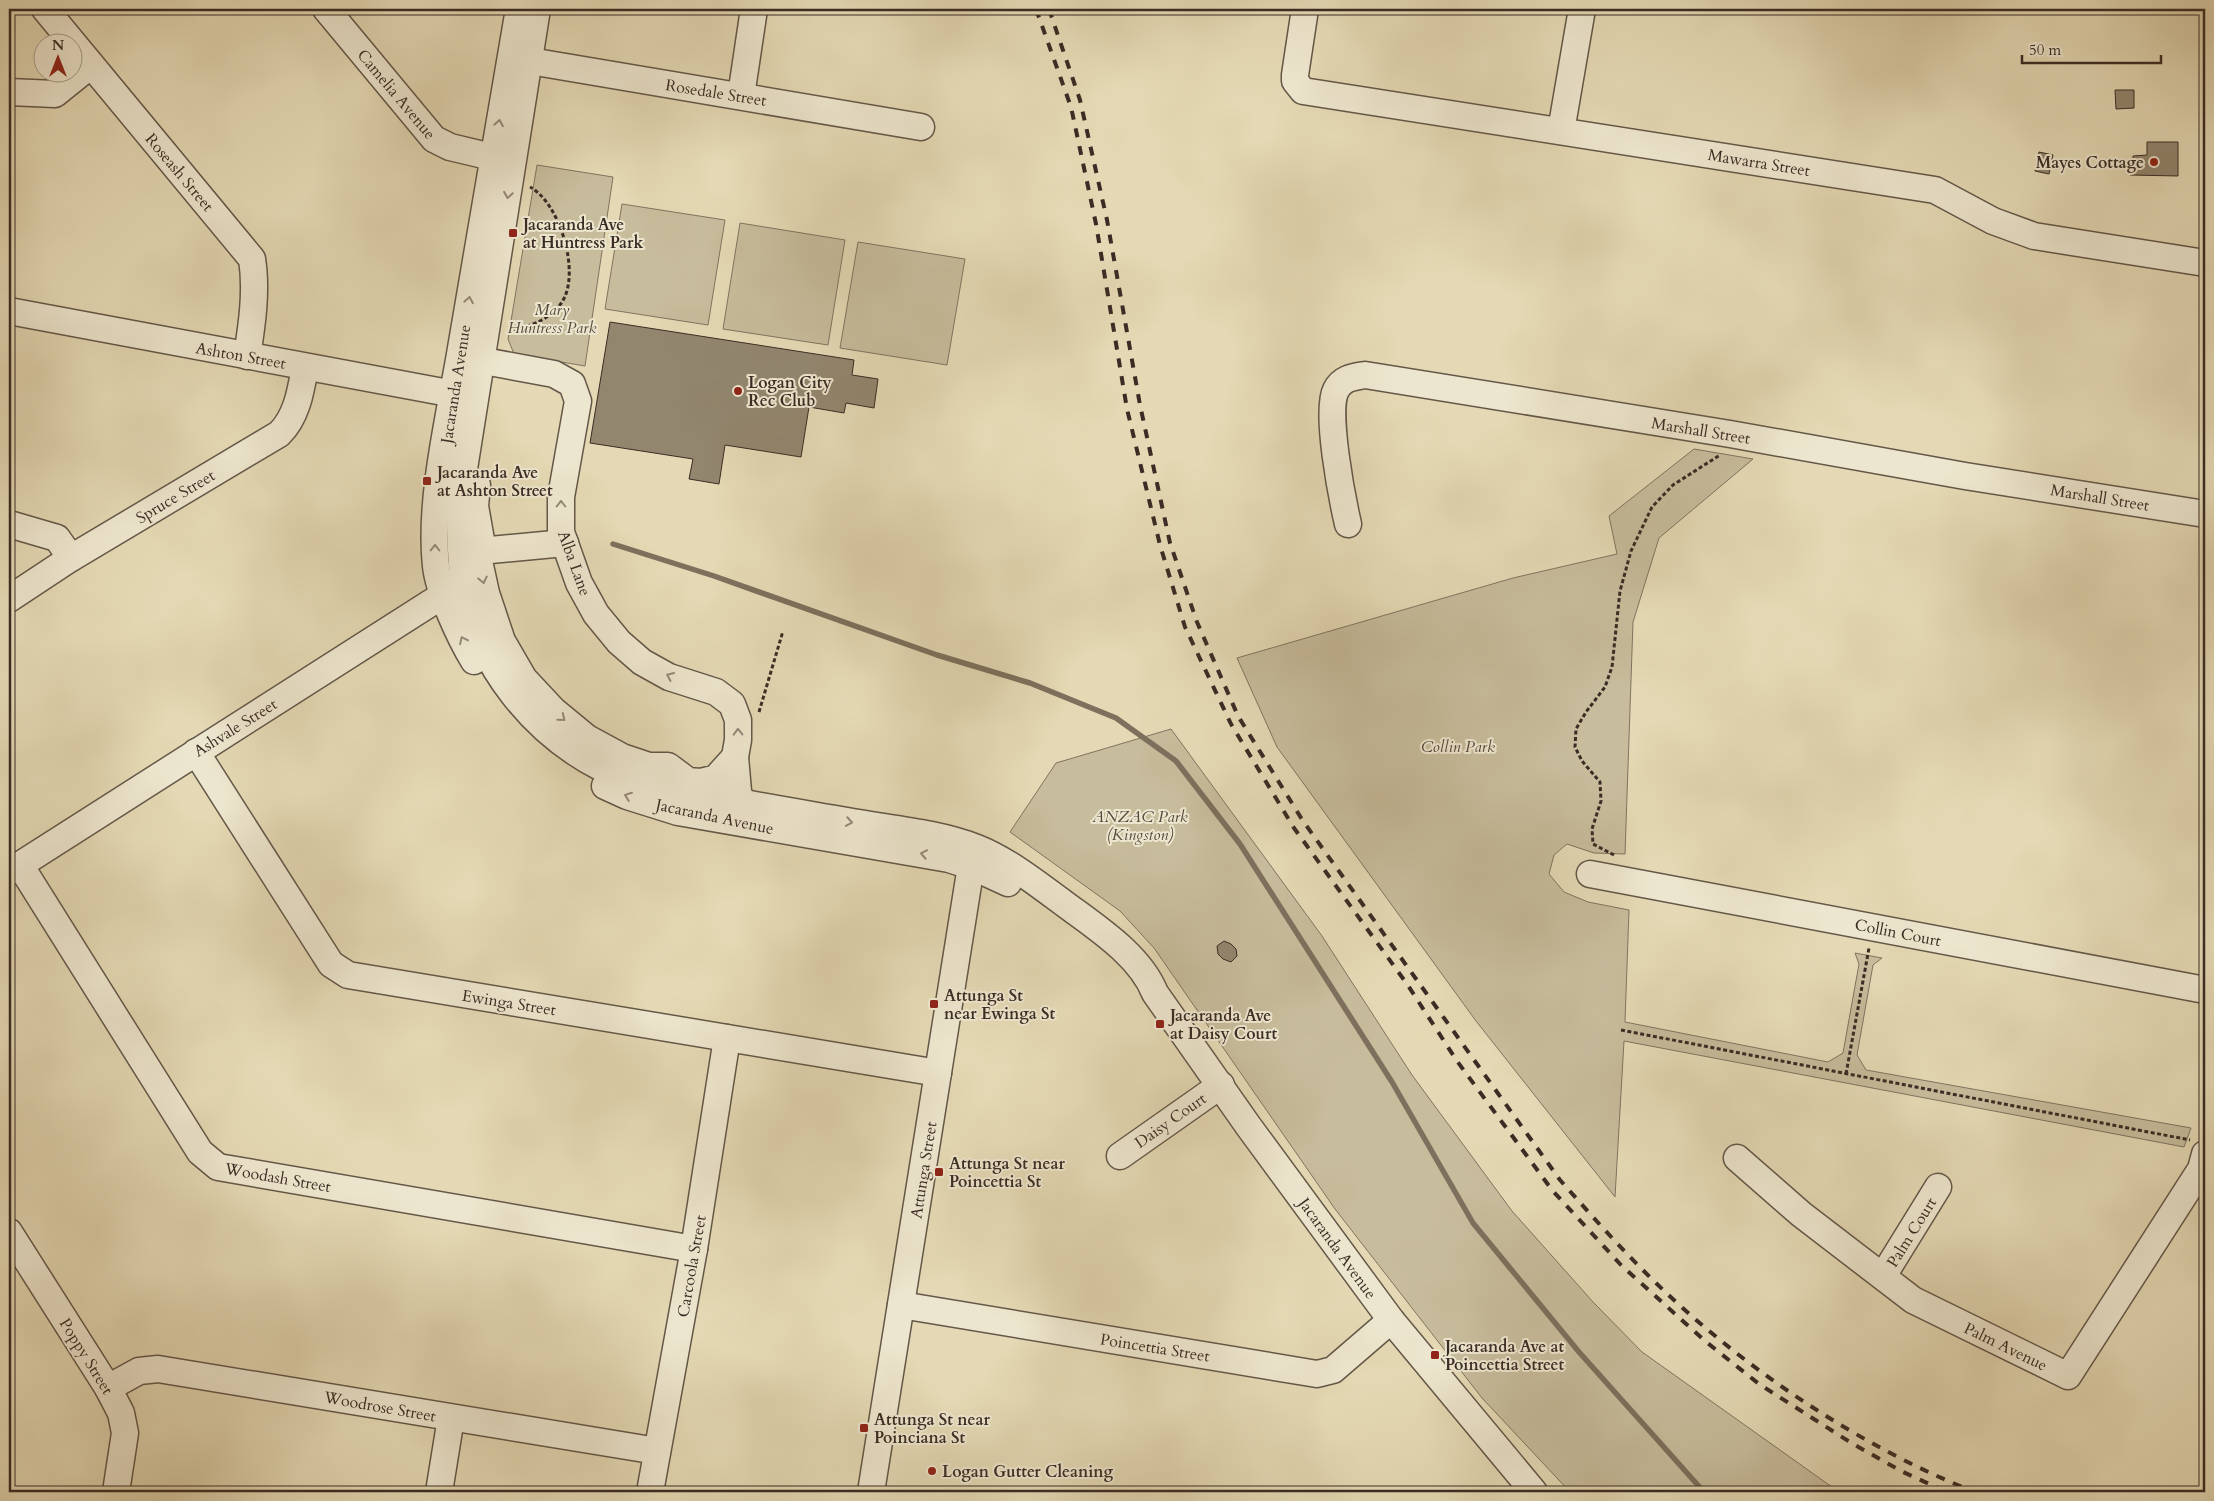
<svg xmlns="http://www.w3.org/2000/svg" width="2214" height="1501" viewBox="0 0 2214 1501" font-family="Cardo,serif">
<rect width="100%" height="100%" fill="#e4d9b4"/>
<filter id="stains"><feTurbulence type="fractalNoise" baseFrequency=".004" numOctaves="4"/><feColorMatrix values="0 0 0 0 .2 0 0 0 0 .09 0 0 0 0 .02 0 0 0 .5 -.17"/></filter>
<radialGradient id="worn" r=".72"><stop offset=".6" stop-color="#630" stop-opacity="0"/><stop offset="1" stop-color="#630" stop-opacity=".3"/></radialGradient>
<!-- green -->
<g fill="#c7bc9c" stroke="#807460">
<path d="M537 165 613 177 585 366 514 354 508 339Z"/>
<path d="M622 204 725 220 708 325 605 309Z"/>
<path d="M740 223 845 240 828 345 723 329Z"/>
<path d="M858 242 965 259 947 365 840 348Z"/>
<path d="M1694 449 1753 459 1659 538 1633 622 1625 854 1594 853 1567 844 1554 855 1549 874 1564 892 1588 902 1629 910 1625 1022 1828 1062 1843 1053 1859 964 1855 953 1882 958 1873 965 1857 1055 1866 1070 2191 1128 2184 1147 1624 1041 1615 1197 1476 1021 1277 747 1237 658 1513 578 1617 554 1609 516Z"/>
<path d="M1171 729 1322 936 1412 1075 1512 1211 1593 1302 1642 1352 1839 1492H1570L1482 1398 1335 1209 1154 948 1120 911 1010 832 1056 763Z"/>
</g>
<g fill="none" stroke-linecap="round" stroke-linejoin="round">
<!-- stream -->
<path stroke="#7d705d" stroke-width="5.5" d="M613 544 714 576 937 655 1030 683 1116 718 1176 761 1240 844 1392 1082 1473 1223 1579 1352 1704 1492"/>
</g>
<!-- building -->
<g fill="#92866f" stroke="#3a2c25">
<path d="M2115 90H2134V108L2116 109Z"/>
<path d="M2147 142H2178V176L2130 175V159H2133V156L2147 155Z"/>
<path d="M2039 152 2053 155 2049 174 2035 171Z"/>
<path d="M610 322 854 360 852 375 878 379 874 408 846 403 844 413 809 407 801 457 725 445 719 484 689 479 693 459 590 443Z"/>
<path d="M1224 941 1231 944 1236 949 1237 956 1231 962 1223 959 1218 954 1217 946Z"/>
</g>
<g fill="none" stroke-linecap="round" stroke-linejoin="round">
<!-- minor casing -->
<g stroke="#645749" stroke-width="29">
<g id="minor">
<path d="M45 9 252 259C257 290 252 325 247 356"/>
<path d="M326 9 434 139 450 147 509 161"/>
<path d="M537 9 460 494C460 526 460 558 465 589 479 665 533 733 602 768 624 779 650 783 674 789 732 802 789 811 847 821 890 829 936 832 977 848 1010 861 1044 889 1073 910 1103 932 1141 958 1155 993L1249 1127 1391 1320 1534 1492"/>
<path d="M1305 9 1295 75V81L1303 91 1935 190 1993 221 2034 236 2205 263"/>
<path d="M512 58 921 127"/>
<path d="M9 92 55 94 91 65"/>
<path d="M741 96 754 9"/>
<path d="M1561 131 1582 9"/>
<path d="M9 311 470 397"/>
<path d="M462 357 554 374 572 384 578 401 561 497V532L579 583 596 614 619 642 642 662 669 677 716 692 732 704 738 720V740L735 757 738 791 741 803 748 811 753 814"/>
<path d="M477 485 475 506 481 540 479 561 486 593 502 641 524 679 553 710 587 738 622 757 649 766H668L688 781 701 782 716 778 735 757"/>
<path d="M9 524 57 538 71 558"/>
<path d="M1348 524C1342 498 1325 411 1336 390 1342 378 1353 377 1365 375L1730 434 1965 476 2205 514"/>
<path d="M480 551 565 543"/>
<path d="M9 599 71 558 279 434C297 417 301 390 305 367"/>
<path d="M474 661C460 638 439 593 436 566 429 504 448 422 459 360 478 243 498 126 519 9"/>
<path d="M196 752 331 964 348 975 938 1073"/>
<path d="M605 786 627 796 678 812 949 859 971 866 1008 883"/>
<path d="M20 865 200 1152 218 1167 694 1249"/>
<path d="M9 872 429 604 444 595 460 590"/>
<path d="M1590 874 2205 990"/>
<path d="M1120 1156 1221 1085"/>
<path d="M1737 1158 1801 1214 1913 1300 2068 1376 2201 1169 2205 1154"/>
<path d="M9 1232 108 1388 121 1413 125 1433 116 1492"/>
<path d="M1883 1276 1938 1187"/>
<path d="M901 1305 1317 1374 1333 1370 1391 1320"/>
<path d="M108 1388 139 1371 158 1369 657 1451"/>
<path d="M439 1492 451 1418"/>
<path d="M650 1492 694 1249 727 1038"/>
<path d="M871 1492 971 866 977 852"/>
</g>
</g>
<!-- path -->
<g stroke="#3a2c25" stroke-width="3" stroke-dasharray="4 2.5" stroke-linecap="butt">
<path d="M508 332C528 326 550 321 562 302 581 273 560 203 530 187"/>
<path d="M759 712 783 631"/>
<path d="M1614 855 1593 844 1592 829 1601 801 1600 782 1582 761 1575 747 1576 729 1586 712 1605 687 1612 667 1620 591 1631 551 1652 507 1673 485 1720 455"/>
<path d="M1621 1030 2190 1140"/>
<path d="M1846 1074 1869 948"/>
</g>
<!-- minor -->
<use href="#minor" stroke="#ede6ce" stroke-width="26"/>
<!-- rail -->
<g stroke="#3a2c25" stroke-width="4" stroke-dasharray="9 9" stroke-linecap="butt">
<path d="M1036 9 1071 107 1096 224 1127 409 1160 545 1185 627 1231 724 1294 828 1407 984 1457 1061 1552 1190 1621 1265 1705 1341 1759 1384 1853 1444 1903 1472 1947 1492"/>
<path d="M1049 9 1080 100 1107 220 1140 405 1170 543 1197 622 1238 716 1303 821 1560 1180C1591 1215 1622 1250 1656 1283 1743 1368 1862 1448 1975 1492"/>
</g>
</g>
<!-- one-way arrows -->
<defs><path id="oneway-chevron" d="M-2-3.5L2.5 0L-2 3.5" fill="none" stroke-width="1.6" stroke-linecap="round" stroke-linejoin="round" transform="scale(1.25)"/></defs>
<g stroke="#94897a">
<use href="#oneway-chevron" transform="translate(499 123) rotate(-80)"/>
<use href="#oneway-chevron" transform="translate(508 195) rotate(99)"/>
<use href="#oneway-chevron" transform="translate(469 300) rotate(-80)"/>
<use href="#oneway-chevron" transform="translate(561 504) rotate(-90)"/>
<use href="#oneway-chevron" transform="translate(435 548) rotate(-90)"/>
<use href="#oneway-chevron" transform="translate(483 580) rotate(78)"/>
<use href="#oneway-chevron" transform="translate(463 640) rotate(-115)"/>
<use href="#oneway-chevron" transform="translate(670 676) rotate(-156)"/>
<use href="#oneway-chevron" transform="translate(562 718) rotate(39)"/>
<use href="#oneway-chevron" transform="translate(738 732) rotate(-91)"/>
<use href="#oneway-chevron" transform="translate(628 796) rotate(-159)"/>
<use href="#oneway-chevron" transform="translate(849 822) rotate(10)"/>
<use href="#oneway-chevron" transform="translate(924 854) rotate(-169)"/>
</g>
<!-- markers -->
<g fill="#8f2418" stroke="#ede6ce" stroke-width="2">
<circle cx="2154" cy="162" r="5"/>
<rect x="508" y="228" width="10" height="10" rx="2.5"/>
<circle cx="738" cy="391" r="5"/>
<rect x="422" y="476" width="10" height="10" rx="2.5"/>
<rect x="929" y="999" width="10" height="10" rx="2.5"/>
<rect x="1155" y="1019" width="10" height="10" rx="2.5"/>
<rect x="934" y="1167" width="10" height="10" rx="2.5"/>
<rect x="1430" y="1350" width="10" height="10" rx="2.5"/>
<rect x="859" y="1423" width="10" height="10" rx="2.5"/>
<circle cx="932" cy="1471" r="5"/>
</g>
<g text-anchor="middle" stroke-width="4" stroke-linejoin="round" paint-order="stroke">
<!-- street labels -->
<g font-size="16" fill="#3a2c25" stroke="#ede6ce">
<text transform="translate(716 92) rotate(9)" y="6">Rosedale Street</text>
<text transform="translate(397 94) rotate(50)" y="6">Camelia Avenue</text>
<text transform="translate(1759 162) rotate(9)" y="6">Mawarra Street</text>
<text transform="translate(180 172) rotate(50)" y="6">Roseash Street</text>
<text transform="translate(241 355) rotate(10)" y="6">Ashton Street</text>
<text transform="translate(455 384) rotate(-81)" y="6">Jacaranda Avenue</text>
<text transform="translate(1701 430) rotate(9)" y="6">Marshall Street</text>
<text transform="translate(175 496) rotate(-31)" y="6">Spruce Street</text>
<text transform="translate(2100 497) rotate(9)" y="6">Marshall Street</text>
<text transform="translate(575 563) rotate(70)" y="6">Alba Lane</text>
<text transform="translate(235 727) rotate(-32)" y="6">Ashvale Street</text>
<text transform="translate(715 816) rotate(12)" y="6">Jacaranda Avenue</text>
<text transform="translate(1898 932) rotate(11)" y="6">Collin Court</text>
<text transform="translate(509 1002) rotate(9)" y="6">Ewinga Street</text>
<text transform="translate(1170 1120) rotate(-35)" y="6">Daisy Court</text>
<text transform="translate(923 1170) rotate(-81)" y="6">Attunga Street</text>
<text transform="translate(278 1177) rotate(10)" y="6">Woodash Street</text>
<text transform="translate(1911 1232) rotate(-58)" y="6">Palm Court</text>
<text transform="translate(1338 1248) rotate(54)" y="6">Jacaranda Avenue</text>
<text transform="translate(691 1266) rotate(-80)" y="6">Carcoola Street</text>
<text transform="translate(2006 1346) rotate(26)" y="6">Palm Avenue</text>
<text transform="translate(1155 1347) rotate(9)" y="6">Poincettia Street</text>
<text transform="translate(87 1356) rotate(58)" y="6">Poppy Street</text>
<text transform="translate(380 1406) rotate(10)" y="6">Woodrose Street</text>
</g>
<!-- poi labels -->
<g font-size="16" font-weight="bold" fill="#3a2c25" stroke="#ede6ce" text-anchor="start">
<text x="2144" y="168" text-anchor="end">Mayes Cottage</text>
<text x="523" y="230">Jacaranda Ave<tspan x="523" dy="18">at Huntress Park</tspan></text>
<text x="748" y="388">Logan City<tspan x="748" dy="18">Rec Club</tspan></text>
<text x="437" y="478">Jacaranda Ave<tspan x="437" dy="18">at Ashton Street</tspan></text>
<text x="944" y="1001">Attunga St<tspan x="944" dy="18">near Ewinga St</tspan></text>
<text x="1170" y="1021">Jacaranda Ave<tspan x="1170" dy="18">at Daisy Court</tspan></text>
<text x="949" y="1169">Attunga St near<tspan x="949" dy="18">Poincettia St</tspan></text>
<text x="1445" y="1352">Jacaranda Ave at<tspan x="1445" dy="18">Poincettia Street</tspan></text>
<text x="874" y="1425">Attunga St near<tspan x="874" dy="18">Poinciana St</tspan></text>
<text x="942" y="1477">Logan Gutter Cleaning</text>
</g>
<!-- park labels -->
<g font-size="16" font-style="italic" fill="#56493d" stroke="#ede6ce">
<text x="552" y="315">Mary<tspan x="552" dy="18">Huntress Park</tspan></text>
<text x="1458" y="752">Collin Park</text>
<text x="1140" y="822">ANZAC Park<tspan x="1140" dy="18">(Kingston)</tspan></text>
</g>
</g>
<!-- margin -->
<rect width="2214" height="1501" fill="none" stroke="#e4d9b4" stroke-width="30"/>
<rect x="10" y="10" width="2194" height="1481" fill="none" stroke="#3a2c25" stroke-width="2.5"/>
<rect x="15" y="15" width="2184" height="1471" fill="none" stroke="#3a2c25"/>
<!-- north arrow -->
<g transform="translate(58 58)"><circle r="24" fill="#ede6ce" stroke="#a59c8a"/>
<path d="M0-4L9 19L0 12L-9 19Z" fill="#8f2418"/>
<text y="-8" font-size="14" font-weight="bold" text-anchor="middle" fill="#3a2c25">N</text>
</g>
<!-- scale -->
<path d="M2022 55v8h139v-8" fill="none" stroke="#3a2c25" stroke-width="2.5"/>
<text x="2029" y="55" font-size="15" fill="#3a2c25" stroke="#ede6ce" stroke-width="4" paint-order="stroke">50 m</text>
<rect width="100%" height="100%" filter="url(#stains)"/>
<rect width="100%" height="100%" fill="url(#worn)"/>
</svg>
